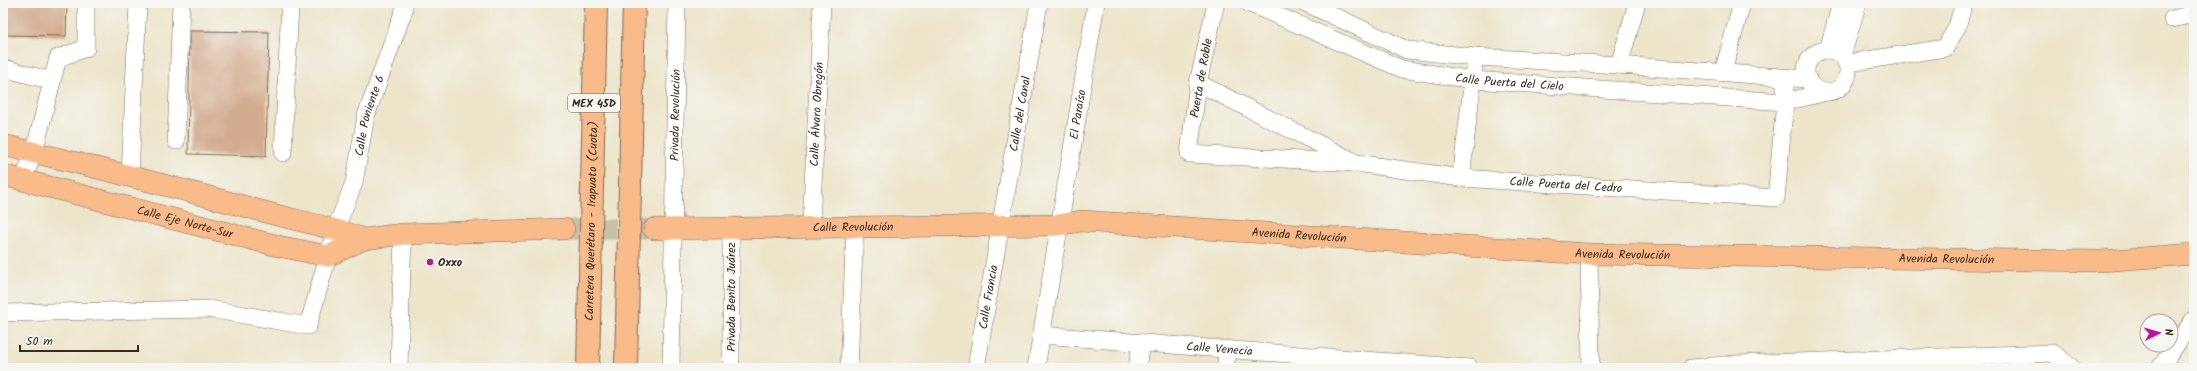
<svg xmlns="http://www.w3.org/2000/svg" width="2197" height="371" viewBox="0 0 2197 371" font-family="Kalam,sans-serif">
<rect width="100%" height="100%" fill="#f6f6f2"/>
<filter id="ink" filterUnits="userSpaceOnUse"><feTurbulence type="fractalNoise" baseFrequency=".025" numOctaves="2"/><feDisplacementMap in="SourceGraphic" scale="8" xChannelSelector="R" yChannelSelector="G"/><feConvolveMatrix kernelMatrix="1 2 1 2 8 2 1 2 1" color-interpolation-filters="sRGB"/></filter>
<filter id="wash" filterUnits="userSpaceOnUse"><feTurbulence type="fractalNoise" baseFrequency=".012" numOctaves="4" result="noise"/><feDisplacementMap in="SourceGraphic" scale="16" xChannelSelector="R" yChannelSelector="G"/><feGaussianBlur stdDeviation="0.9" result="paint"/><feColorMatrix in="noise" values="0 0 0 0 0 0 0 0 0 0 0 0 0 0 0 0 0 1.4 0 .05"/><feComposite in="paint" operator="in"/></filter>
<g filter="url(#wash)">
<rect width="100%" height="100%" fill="#ede5ca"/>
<g id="blocks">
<!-- building -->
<g fill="#d3ac90">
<path d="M3 3H67L66 36 3 35Z"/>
<path d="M190 31 269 32 266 156 188 154Z"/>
</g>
</g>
</g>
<g filter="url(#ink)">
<use href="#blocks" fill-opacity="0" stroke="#796b5a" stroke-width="1"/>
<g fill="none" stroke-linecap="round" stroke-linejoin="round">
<!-- major-tunnel -->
<path stroke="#c9c0a8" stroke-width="21" stroke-dasharray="21 10" stroke-linecap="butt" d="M564 229H654"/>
<!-- minor casing -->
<g stroke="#796b5a" stroke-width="18">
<g id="minor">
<path id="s1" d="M1216 3 1198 83 1189 154 1356 163 1461 178 1776 198 1785 102V78"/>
<path id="s2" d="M1248 3 1402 69 1473 80 1785 102 1827 92"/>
<path d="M1306 3 1407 50 1475 57 1619 65 1808 79"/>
<path d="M2172 19 2194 14"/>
<path d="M1828 50 1841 3"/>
<circle cx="1827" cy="71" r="21"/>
<path d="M1842 56 1858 3"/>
<path d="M1848 63 1945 48 1957 27 1964 3"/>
<path d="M1619 65 1637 3"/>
<path d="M3 68 52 81"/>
<path d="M1723 72 1742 3"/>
<path d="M1198 83 1351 160"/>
<path d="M176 141 181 3"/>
<path d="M283 153 290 3"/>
<path d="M130 175 138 3"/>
<path d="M1461 178 1474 69"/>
<path d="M23 180 34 152 58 58 86 48V3"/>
<path id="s3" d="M811 226 822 3"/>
<path d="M1589 254 1591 368"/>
<path id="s4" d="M3 313 209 309 308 326 336 228 354 183 366 116 404 10V3"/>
<path id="s5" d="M1041 335 1470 368"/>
<path d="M399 368 403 234"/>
<path id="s6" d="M671 368 677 3"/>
<path d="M731 368V226"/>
<path d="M849 368 855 226"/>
<path id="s7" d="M976 368 1039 3"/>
<path id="s8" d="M1036 368 1096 3"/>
<path d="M1137 368 1141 343"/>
<path d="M1225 368 1228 350"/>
<path d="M1691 368 1735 364 2053 353 2072 368"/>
<path d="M2160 368 2194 319"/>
</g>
</g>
<!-- major casing -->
<g stroke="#796b5a" stroke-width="22">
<g id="major">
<path d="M3 145C91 166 178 188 265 212 298 221 332 227 364 239"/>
<path id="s9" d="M3 175 278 246 328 256 364 239 403 234 564 229"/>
<path id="s10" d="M654 229 1058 225 1081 221 1589 254 2101 261 2194 254"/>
</g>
</g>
<!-- highway casing -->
<g stroke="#796b5a" stroke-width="24">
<g id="highway">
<path id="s11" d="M588 368 596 3"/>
<path d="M626 368 634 3"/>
</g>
</g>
<!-- minor -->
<use href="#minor" stroke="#fff" stroke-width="17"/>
<!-- major -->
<use href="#major" stroke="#fabb8b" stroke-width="21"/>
<!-- highway -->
<use href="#highway" stroke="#fabb8b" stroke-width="22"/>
</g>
</g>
<!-- markers -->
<circle fill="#b5179e" stroke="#f6f6f2" stroke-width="1.5" cx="430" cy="262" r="4"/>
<g text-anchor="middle" stroke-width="4" stroke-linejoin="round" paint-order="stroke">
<!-- shield labels -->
<rect fill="#f6f6f2" stroke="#73675e" stroke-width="1" x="568" y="94" width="52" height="18" rx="3"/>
<g font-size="11" font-weight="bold" fill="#3b2a1e">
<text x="594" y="107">MEX 45D</text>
</g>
<!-- street labels -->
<g font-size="12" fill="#3b2a1e" stroke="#f6f6f2">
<text transform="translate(1201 78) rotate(-80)" y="4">Puerta de Roble</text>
<text dy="4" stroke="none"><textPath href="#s2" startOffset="276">Calle Puerta del Cielo</textPath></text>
<text dy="4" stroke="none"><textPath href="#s7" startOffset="258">Calle del Canal</textPath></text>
<text dy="4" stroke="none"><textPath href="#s8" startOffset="257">El Paraíso</textPath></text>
<text dy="4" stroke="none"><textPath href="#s6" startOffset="253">Privada Revolución</textPath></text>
<text dy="4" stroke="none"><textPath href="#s3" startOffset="112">Calle Álvaro Obregón</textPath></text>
<text dy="4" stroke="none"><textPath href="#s4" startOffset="526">Calle Poniente 6</textPath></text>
<text dy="4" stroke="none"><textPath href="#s1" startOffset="532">Calle Puerta del Cedro</textPath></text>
<text dy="4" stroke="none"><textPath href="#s11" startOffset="147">Carretera Querétaro - Irapuato (Cuota)</textPath></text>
<text dy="4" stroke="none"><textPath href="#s9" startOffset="188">Calle Eje Norte-Sur</textPath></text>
<text dy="4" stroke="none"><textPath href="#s10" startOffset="199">Calle Revolución</textPath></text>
<text dy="4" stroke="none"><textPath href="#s10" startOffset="646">Avenida Revolución</textPath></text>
<text dy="4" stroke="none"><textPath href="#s10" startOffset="970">Avenida Revolución</textPath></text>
<text dy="4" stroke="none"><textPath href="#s10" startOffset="1294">Avenida Revolución</textPath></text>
<text transform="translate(731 297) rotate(-90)" y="4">Privada Benito Juárez</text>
<text dy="4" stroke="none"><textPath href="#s7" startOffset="72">Calle Francia</textPath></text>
<text dy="4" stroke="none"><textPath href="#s5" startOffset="179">Calle Venecia</textPath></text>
</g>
<!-- poi labels -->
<g font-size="12" font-weight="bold" fill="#3b2a1e" stroke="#f6f6f2" text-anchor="start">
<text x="438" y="266">Oxxo</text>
</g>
</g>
<!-- margin -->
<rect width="2197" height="371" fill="none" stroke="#f6f6f2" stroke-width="16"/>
<!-- north arrow -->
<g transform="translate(2159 333) rotate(85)"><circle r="19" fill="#f6f6f2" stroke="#aba49d"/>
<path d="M0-3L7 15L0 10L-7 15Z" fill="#b5179e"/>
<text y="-6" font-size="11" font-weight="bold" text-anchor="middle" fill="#3b2a1e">N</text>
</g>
<!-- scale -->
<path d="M20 345v6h118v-6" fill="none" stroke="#3b2a1e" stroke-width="2"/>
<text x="26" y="345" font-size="12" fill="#3b2a1e" stroke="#f6f6f2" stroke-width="3" paint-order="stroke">50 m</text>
</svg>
